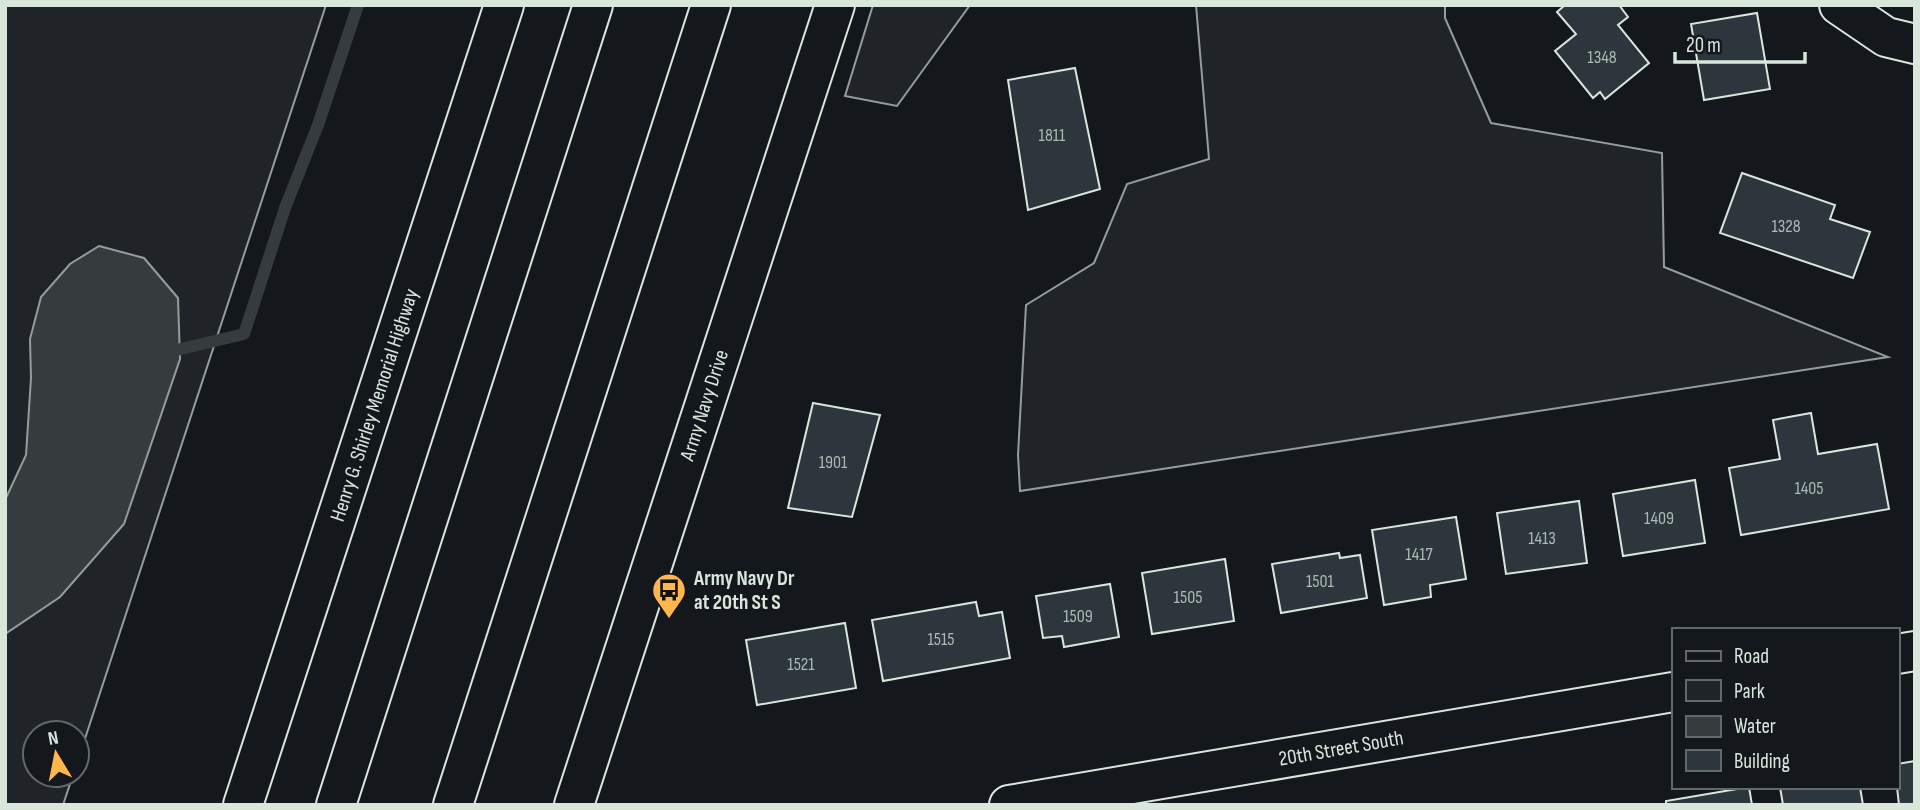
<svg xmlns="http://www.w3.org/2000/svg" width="1920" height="810" viewBox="0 0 1920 810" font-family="'Sofia Sans Condensed',sans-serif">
<rect width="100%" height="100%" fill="#14181c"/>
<!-- green -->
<g fill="#202428" stroke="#939e99" stroke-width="2">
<path d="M5 5H326L77 763V733H35V775H73L63 805H5Z"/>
<path d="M873 5H970L897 106 845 96Z"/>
<path d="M1196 5H1445V18L1491 123 1662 153 1664 267 1888 357 1020 491 1018 455 1026 305 1094 263 1127 184 1209 159Z"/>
</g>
<!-- water -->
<path fill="#363b3e" stroke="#939e99" stroke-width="2" d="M99 246 144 258 178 298 180 359 124 524 60 597 5 634V500L26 455 31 378 30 339 41 297 70 264Z"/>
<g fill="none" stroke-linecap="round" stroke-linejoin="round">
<!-- stream -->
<path stroke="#363b3e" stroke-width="12" d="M164 353 244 334 285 208 318 125 358 5"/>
</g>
<!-- building -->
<g fill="#2c363c" stroke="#d8e6dc" stroke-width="2">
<path d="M1565 5H1619L1628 17 1618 25 1649 63 1605 99 1600 92 1593 98 1555 51 1576 34 1557 12Z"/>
<path d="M1757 13 1770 89 1704 100 1691 24Z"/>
<path d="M1075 68 1100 189 1028 210 1008 80Z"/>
<path d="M1742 173 1835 205 1830 219 1870 232 1853 278 1720 233Z"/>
<path d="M813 403 880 415 852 517 788 508Z"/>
<path d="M1811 413 1818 454 1877 444 1889 509 1741 535 1729 468 1780 459 1773 420Z"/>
<path d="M1695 480 1705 543 1623 556 1613 494Z"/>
<path d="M1579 501 1587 563 1506 574 1497 513Z"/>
<path d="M1456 517 1466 579 1430 585 1431 597 1384 605 1372 530Z"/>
<path d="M1339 553 1340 558 1360 555 1367 598 1281 613 1272 564Z"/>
<path d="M1225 559 1234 621 1152 634 1142 573Z"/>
<path d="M1110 584 1119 637 1064 647 1062 636 1043 638 1036 596Z"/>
<path d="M976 602 979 616 1002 612 1010 658 883 681 872 620Z"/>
<path d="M845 623 856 688 757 705 746 640Z"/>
<path d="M1915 761V805H1899L1897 787V764Z"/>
<path d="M1749 787 1752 805H1666V801Z"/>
<path d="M1780 787H1860L1863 805H1783Z"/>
</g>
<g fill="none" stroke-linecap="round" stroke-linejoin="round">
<!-- minor casing -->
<g stroke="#d8e6dc" stroke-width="42">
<g id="minor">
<path d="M1839 5 1886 37 1915 44"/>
<path d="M1897 654 1915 651"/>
<path d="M574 805 835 5"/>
<path d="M1009 805 1673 692"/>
</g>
</g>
<!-- highway casing -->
<g stroke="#d8e6dc" stroke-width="42">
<g id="highway">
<path d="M243 805 504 5"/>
<path d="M336 805 593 5"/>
<path d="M453 805 711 5"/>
</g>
</g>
<!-- minor -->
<use href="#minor" stroke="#14181c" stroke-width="38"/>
<!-- highway -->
<use href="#highway" stroke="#14181c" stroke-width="38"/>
</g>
<!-- icons -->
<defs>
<g id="bus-pin" transform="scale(1.75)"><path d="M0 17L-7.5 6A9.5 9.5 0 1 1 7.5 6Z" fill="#ffb74d" stroke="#14181c"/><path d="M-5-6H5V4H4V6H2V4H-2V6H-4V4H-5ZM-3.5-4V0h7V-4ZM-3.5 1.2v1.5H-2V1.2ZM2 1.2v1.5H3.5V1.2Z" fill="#111"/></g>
</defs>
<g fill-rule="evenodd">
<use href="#bus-pin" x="669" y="590"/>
</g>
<g text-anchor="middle" stroke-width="5" stroke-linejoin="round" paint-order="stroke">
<!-- number labels -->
<g font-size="18" fill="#adbab4">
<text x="1602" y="63">1348</text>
<text x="1052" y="141">1811</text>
<text x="1786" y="232">1328</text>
<text x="833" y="468">1901</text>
<text x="1809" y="494">1405</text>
<text x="1659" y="524">1409</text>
<text x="1542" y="544">1413</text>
<text x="1419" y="560">1417</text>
<text x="1320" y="587">1501</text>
<text x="1188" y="603">1505</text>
<text x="1078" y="622">1509</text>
<text x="941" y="645">1515</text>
<text x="801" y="670">1521</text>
</g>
<!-- street labels -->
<g font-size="21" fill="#d8e6dc" stroke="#14181c">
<text transform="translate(374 405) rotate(-72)" y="7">Henry G. Shirley Memorial Highway</text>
<text transform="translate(704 405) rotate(-72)" y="7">Army Navy Drive</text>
<text transform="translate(1341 748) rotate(-10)" y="7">20th Street South</text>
</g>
<!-- poi labels -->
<g font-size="21" font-weight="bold" fill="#d8e6dc" stroke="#14181c" text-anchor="start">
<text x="694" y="585">Army Navy Dr<tspan x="694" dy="24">at 20th St S</tspan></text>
</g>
</g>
<!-- border -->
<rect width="1920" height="810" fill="none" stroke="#d8e6dc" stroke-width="14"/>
<!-- legend -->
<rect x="1672" y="628" width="228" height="161" fill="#14181c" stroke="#626a69" stroke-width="2"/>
<rect x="1686" y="651" width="35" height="10" fill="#14181c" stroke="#626a69" stroke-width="2"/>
<text x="1734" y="663" font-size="21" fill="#d8e6dc">Road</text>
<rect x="1686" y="680" width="35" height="21" fill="#202428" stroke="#626a69" stroke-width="2"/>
<text x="1734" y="698" font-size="21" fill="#d8e6dc">Park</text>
<rect x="1686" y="716" width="35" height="21" fill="#363b3e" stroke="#626a69" stroke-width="2"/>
<text x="1734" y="733" font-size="21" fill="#d8e6dc">Water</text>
<rect x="1686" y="750" width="35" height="21" fill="#2c363c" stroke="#626a69" stroke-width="2"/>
<text x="1734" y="768" font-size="21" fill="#d8e6dc">Building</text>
<!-- north arrow -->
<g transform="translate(56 754) rotate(350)"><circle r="33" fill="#14181c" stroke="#626a69" stroke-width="2"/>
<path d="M0-5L12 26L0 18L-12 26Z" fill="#ffb74d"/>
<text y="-10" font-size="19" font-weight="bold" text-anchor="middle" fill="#d8e6dc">N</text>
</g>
<!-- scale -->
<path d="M1675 52v10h130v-10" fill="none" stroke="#d8e6dc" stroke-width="3.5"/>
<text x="1686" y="52" font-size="21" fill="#d8e6dc" stroke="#14181c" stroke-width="5" paint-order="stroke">20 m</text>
</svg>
